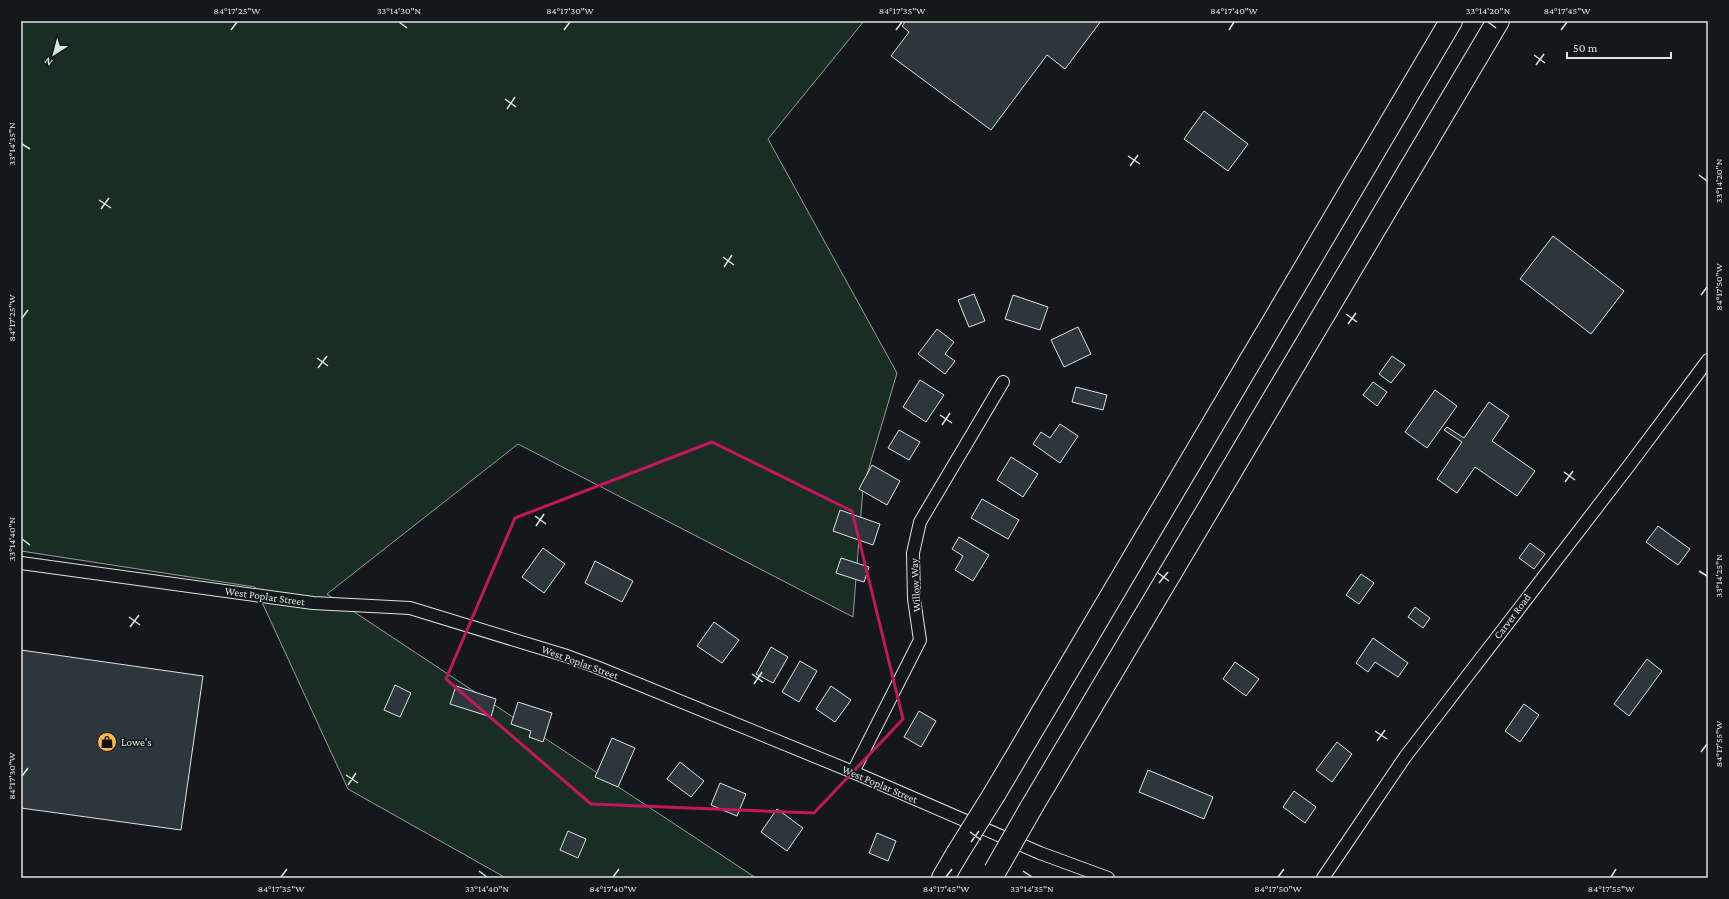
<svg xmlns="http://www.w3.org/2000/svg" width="1729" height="899" viewBox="0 0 1729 899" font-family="'Crimson Pro',serif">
<rect width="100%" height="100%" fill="#14181c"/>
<!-- green -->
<path fill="#1a2d24" stroke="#939e99" d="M21 21H864L768 139 897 373 863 488 853 617 518 444 327 594 756 878H506L348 789 255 587 21 551Z"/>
<!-- building -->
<g fill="#2c363c" stroke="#d8e6dc">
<path d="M906 21H1101L1065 69 1047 55 991 130 891 56 909 32 902 26Z"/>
<path d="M1204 111 1248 144 1228 171 1184 139Z"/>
<path d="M1553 236 1624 291 1591 334 1520 279Z"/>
<path d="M974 294 985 321 969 327 958 300Z"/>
<path d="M1013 295 1048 307 1040 330 1005 319Z"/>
<path d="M1078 327 1091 354 1064 367 1051 340Z"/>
<path d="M937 329 954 342 945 354 955 361 945 374 918 354Z"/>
<path d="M1392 356 1405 365 1391 383 1379 374Z"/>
<path d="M920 380 944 395 926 422 903 407Z"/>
<path d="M1373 382 1387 392 1377 406 1363 395Z"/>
<path d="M1076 387 1107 395 1103 410 1072 402Z"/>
<path d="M1435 390 1457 406 1427 448 1405 432Z"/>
<path d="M1489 402 1509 416 1492 441 1535 471 1517 496 1475 467 1457 493 1437 479 1462 442 1444 430 1447 427 1464 438Z"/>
<path d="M1060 424 1078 436 1060 463 1033 444 1041 432 1050 438Z"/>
<path d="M899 430 920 442 909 460 888 448Z"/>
<path d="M1011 457 1038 474 1023 497 997 480Z"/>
<path d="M872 465 900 481 887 505 859 489Z"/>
<path d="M982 499 1019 520 1008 539 971 518Z"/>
<path d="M840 510 880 524 873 545 833 531Z"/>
<path d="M1658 526 1690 549 1678 565 1646 542Z"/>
<path d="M959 537 989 555 973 581 955 570 963 556 952 549Z"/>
<path d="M1530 543 1545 554 1534 569 1519 558Z"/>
<path d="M543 548 565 564 544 593 522 577Z"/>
<path d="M841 558 869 567 864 582 836 573Z"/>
<path d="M595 561 633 581 622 602 585 583Z"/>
<path d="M1361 574 1374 583 1359 604 1346 595Z"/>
<path d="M1415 607 1430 618 1423 628 1408 617Z"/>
<path d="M714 622 739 640 722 663 697 646Z"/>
<path d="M1373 638 1408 663 1398 677 1375 662 1368 672 1356 663Z"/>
<path d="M771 647 788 657 773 683 756 674Z"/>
<path d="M21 650 203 676 181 830 21 808Z"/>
<path d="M1647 659 1662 671 1629 716 1614 704Z"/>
<path d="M800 661 817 671 799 702 782 692Z"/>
<path d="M1235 662 1259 679 1246 696 1223 679Z"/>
<path d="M395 685 411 693 400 717 384 710Z"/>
<path d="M456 686 496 699 491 717 450 704Z"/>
<path d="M831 686 851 700 835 722 816 709Z"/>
<path d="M518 702 552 713 543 742 529 737 531 731 511 724Z"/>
<path d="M1524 704 1539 715 1520 742 1505 731Z"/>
<path d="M919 711 936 721 921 747 904 737Z"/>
<path d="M612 738 635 748 618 787 595 777Z"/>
<path d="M1337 742 1352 754 1332 782 1316 770Z"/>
<path d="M680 762 704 781 691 797 667 779Z"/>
<path d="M1148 770 1213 797 1204 819 1139 792Z"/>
<path d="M720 783 746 794 737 816 711 805Z"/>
<path d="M1294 791 1316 807 1305 823 1283 807Z"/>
<path d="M777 809 803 828 787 851 761 832Z"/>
<path d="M568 831 586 839 578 858 560 850Z"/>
<path d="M877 833 896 841 888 861 869 853Z"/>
</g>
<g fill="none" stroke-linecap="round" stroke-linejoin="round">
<!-- street casing -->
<g stroke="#d8e6dc" stroke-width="14">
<g id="street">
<path d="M21 563 313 603 410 608 567 656 599 668 853 772 1040 853 1108 878"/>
<path d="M853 772 920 640 914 599 913 553 920 522 1003 382"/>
<path d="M1323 878 1405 757 1628 467 1708 360"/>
</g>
</g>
<!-- highway casing -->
<g stroke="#d8e6dc" stroke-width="24">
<g id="highway">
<path d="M995 793 1451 21"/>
<path d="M1031 808 1498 21"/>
<path d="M943 878 957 854"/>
</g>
</g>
<!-- street -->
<use href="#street" stroke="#14181c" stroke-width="12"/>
<!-- highway -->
<use href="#highway" stroke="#14181c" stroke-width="22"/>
<!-- highway-bridge casing -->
<g stroke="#d8e6dc" stroke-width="24" stroke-linecap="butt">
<g id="highway-bridge">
<path d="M957 854 995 793"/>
<path d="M995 871 1031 808"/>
</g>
</g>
<!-- highway-bridge -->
<use href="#highway-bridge" stroke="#14181c" stroke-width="22"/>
</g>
<!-- marked area -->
<path fill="none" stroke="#c2185b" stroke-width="3" stroke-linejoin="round" d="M712 442 852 511 903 719 814 813 591 804 446 679 515 518Z"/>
<!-- ticks -->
<path fill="none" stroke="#d8e6dc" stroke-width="1.5" d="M399 22 407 28M1488 22 1496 28M231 30 237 22M564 30 570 22M896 30 902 22M1229 30 1234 22M1561 30 1567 22M1534 55 1545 63M1536 65 1544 54M505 99 516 107M507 109 515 97M22 144 30 149M1128 156 1140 164M1130 166 1138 155M1699 175 1707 181M99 200 111 208M101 209 109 198M723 257 734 265M724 267 732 255M1701 295 1707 287M1346 314 1357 322M22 318 28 310M1348 324 1356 313M317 358 328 366M318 368 327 356M940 415 952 423M942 425 950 413M1564 472 1575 480M1565 482 1573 471M535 516 546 524M536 526 544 514M22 539 30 545M1699 571 1707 576M1158 573 1169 581M1159 583 1168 572M129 617 140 625M130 627 139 615M752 674 763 682M754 684 762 672M1375 731 1387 739M1377 741 1385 730M1701 752 1707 744M346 775 358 783M22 776 28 768M348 785 356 773M970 832 981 840M971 842 979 831M479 871 487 877M1023 871 1032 877M281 877 287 869M613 877 619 869M946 877 952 869M1278 877 1284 869M1611 877 1616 869"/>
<!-- icons -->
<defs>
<g id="shop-disc" transform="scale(1)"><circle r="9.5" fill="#ffb74d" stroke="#14181c"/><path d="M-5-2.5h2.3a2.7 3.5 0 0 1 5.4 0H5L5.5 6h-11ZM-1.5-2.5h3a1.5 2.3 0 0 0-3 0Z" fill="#111"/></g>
</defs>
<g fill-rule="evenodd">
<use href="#shop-disc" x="107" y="742"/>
</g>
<g text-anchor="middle" stroke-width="3" stroke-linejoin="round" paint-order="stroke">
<!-- street labels -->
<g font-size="11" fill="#d8e6dc" stroke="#14181c">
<text transform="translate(915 585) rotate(-93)" y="4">Willow Way</text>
<text transform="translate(265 596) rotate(8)" y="4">West Poplar Street</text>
<text transform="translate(1512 616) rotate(-53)" y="4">Carver Road</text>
<text transform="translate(580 662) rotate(20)" y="4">West Poplar Street</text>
<text transform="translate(880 784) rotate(23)" y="4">West Poplar Street</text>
</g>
<!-- poi labels -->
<g font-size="11" fill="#d8e6dc" stroke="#14181c" text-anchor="start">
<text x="121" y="746">Lowe's</text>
</g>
</g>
<!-- border -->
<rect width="1729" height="899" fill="none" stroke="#14181c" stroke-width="44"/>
<!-- north arrow -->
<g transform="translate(54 54) rotate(216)" stroke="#14181c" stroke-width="3" paint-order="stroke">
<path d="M0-3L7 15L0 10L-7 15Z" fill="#d8e6dc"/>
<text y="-6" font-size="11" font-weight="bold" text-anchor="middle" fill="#d8e6dc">N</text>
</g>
<!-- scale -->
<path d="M1567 52v6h104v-6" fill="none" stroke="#d8e6dc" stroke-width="2"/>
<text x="1573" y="52" font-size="12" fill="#d8e6dc" stroke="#14181c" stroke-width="3" paint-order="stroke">50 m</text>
<rect x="22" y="22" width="1685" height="855" fill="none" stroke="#d8e6dc" stroke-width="1.5"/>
<g font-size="10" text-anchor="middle" fill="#d8e6dc">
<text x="237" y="14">84°17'25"W</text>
<text x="399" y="14">33°14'30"N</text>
<text x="570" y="14">84°17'30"W</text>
<text x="902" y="14">84°17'35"W</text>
<text x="1234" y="14">84°17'40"W</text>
<text x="1488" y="14">33°14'20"N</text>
<text x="1567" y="14">84°17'45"W</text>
<text transform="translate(11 144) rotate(-90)" y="4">33°14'35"N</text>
<text transform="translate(1718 181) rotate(-90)" y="4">33°14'20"N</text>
<text transform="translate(1718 287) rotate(-90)" y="4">84°17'50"W</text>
<text transform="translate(11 318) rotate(-90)" y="4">84°17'25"W</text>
<text transform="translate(11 539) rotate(-90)" y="4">33°14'40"N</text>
<text transform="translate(1718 576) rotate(-90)" y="4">33°14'25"N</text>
<text transform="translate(1718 744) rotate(-90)" y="4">84°17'55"W</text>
<text transform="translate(11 776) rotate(-90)" y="4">84°17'30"W</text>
<text x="281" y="892">84°17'35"W</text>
<text x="487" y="892">33°14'40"N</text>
<text x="613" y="892">84°17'40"W</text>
<text x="946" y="892">84°17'45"W</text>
<text x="1032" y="892">33°14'35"N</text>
<text x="1278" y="892">84°17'50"W</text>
<text x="1611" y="892">84°17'55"W</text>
</g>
</svg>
